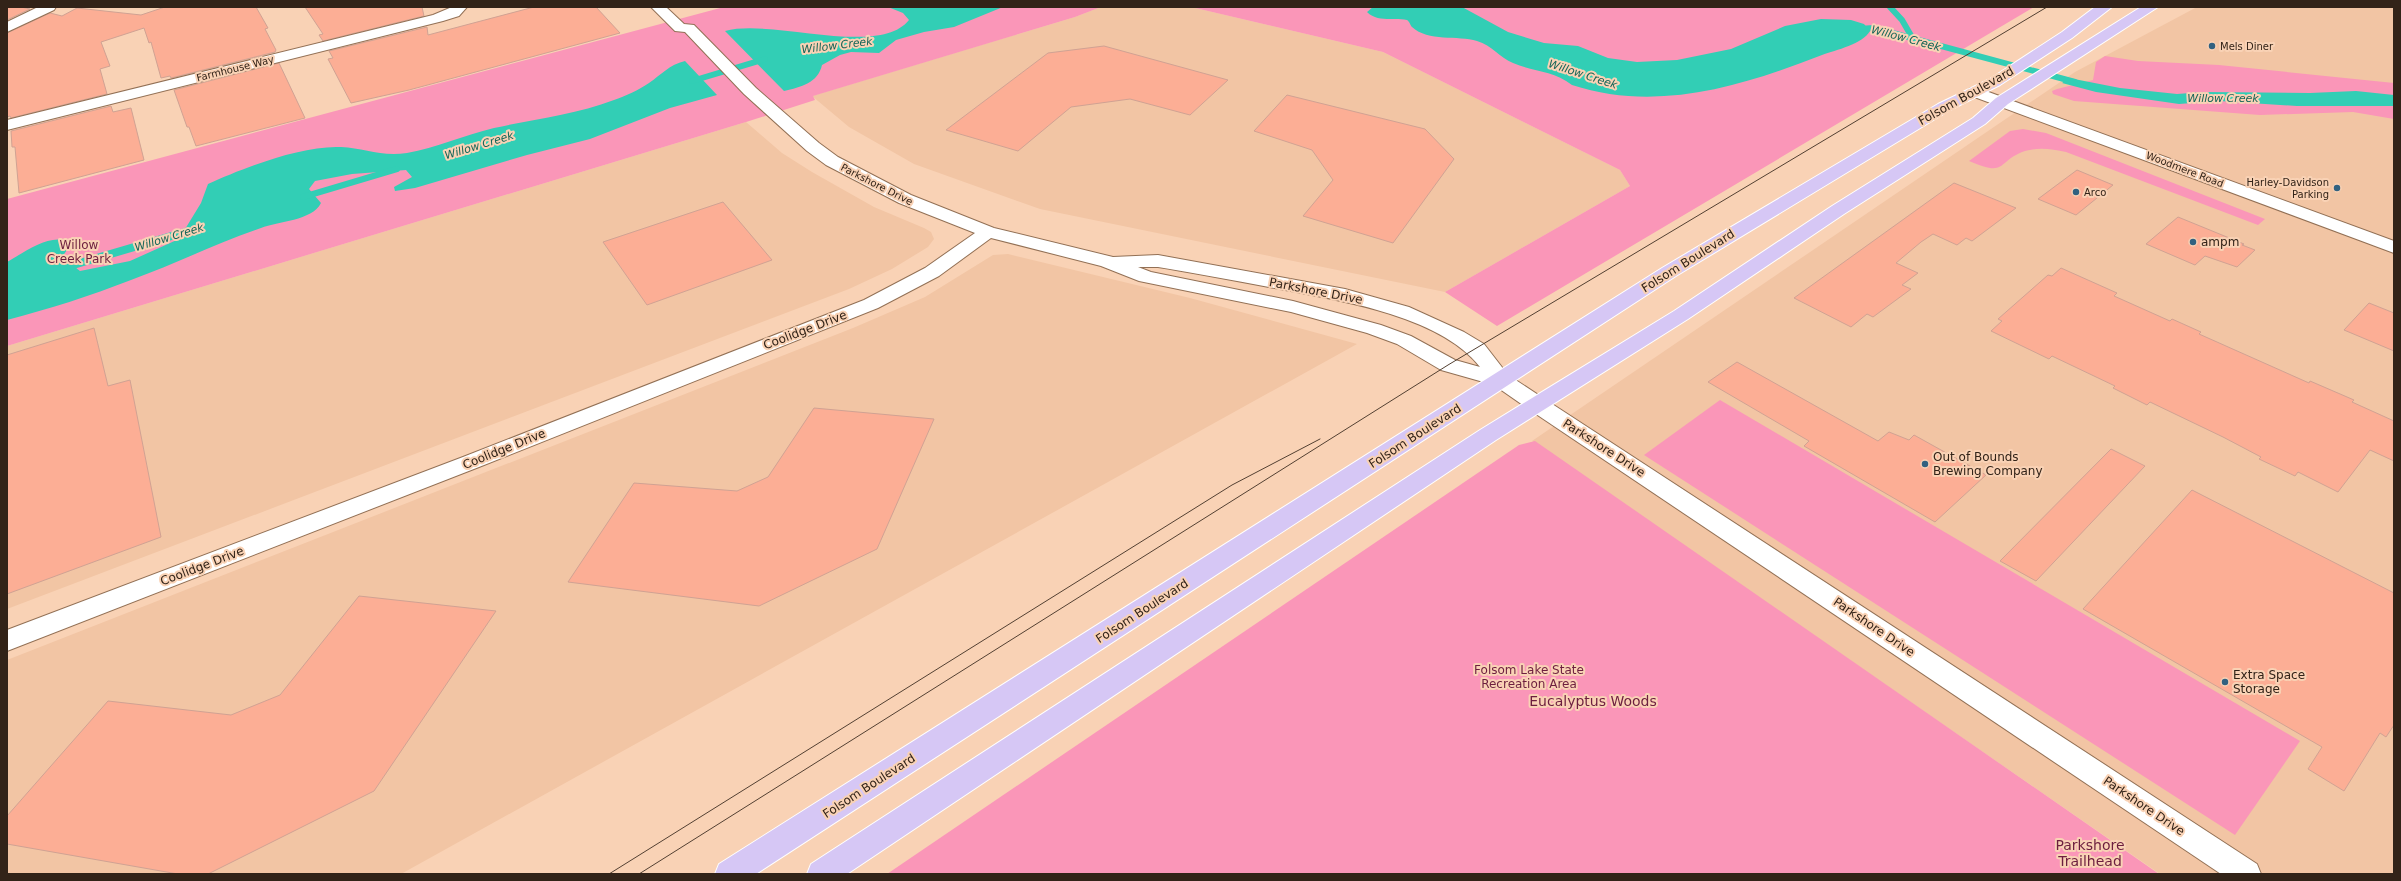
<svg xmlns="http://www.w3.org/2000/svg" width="2401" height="881" viewBox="0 0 2401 881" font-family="'DejaVu Sans',sans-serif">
<rect width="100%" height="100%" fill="#f9d2b5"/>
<!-- built -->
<g fill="#f2c5a4">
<path d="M1101 7H1191L1383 52 1620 170 1630 186 1445 292 1040 209 914 164 849 127 812 96 1075 17Z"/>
<path d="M2197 7H2394V874H2160L1532 441 2075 72Z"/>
<path d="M746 122 782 153 812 172 874 207 924 228 931 232 934 239 928 247 892 269 849 289 7 609V346Z"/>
<path d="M1008 254 1190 298 1357 344 401 874H7V660L853 328 925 297 993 255Z"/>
</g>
<!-- green -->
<g fill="#fa96b8">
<path d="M724 7H1101L1075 17 813 96 815 100 746 122 7 346V199Z"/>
<path d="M1191 7H2034L1497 326 1445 292 1630 186 1620 170 1383 52Z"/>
<path d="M2105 56 2138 61 2219 65 2394 83V119L2353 112 2260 115 2074 101 2053 94 2052 91 2057 89 2093 80 2096 62Z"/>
<path d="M2023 129 2046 133 2265 219 2258 225 2066 152C2052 149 2039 147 2025 151 1996 161 2008 178 1969 161L2010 131Z"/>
<path d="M1720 400 2300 741 2235 835 1644 455Z"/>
<path d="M1535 441 2159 874H887L1519 445Z"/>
</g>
<!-- water -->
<g fill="#32ceb5">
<path d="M888 7H1003L954 27 924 32 896 40 879 53 851 52 840 55 822 65C818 83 801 87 784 91L725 31C772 18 879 58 909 20L903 13Z"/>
<path d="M1373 7H1462L1508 32 1544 43 1578 46 1608 58 1637 62 1677 60 1731 49 1785 26 1821 19 1851 20 1864 24 1870 31C1863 44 1836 50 1822 55 1743 86 1657 113 1572 85 1553 70 1534 72 1513 63 1500 58 1492 45 1477 41 1458 35 1428 42 1412 27 1410 25 1410 22 1407 20 1394 17 1378 23 1367 12Z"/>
<path d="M685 61 717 95 670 108 590 139 527 155 415 188 395 191 394 187 412 177 406 170 352 174 315 181 309 189 321 203C312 221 278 221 261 228 217 243 175 264 131 280 90 296 49 309 7 320V262C25 252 51 231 72 243L62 257 80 271 130 261 179 239 201 203 208 184C243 168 302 145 341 147 364 148 381 157 407 153 436 148 464 135 494 128 534 119 575 115 614 100 625 96 639 90 649 83 662 74 669 65 685 61Z"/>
<path d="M2069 78 2120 88 2177 94 2204 92 2310 93 2356 91 2394 95V106H2297L2219 101 2179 104 2096 92 2062 83Z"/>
</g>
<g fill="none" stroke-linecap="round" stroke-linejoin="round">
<!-- stream-far1 -->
<g stroke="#32ceb5" stroke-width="6">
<path d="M1890 7 1902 20 1913 39"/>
<path d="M1858 29 1874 28 2075 82"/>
<path d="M692 81 765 59"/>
<path d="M303 197 397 169"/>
</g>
<!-- stream -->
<path stroke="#32ceb5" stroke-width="8" d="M63 268 192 230"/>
</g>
<!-- building -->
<g fill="#fcae95" stroke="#d0a293">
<path d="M7 7H21L30 9 7 20Z"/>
<path d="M165 7H256L268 28 265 29 276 50 275 52 171 78 170 76 161 78 151 42 149 43 144 28 101 42 110 66 100 69 107 94 11 118 10 116 7 117V33L50 13 62 16 77 8 141 15Z"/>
<path d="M305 7H422L424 16 323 41 319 35 323 34Z"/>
<path d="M534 7H596L620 33 409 90 351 103 328 59 333 58 329 51 427 27 428 35Z"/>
<path d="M1104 46 1228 80 1190 115 1130 99 1071 107 1018 151 946 130 1048 53Z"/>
<path d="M279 63 305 118 196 146 189 127H187L174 90Z"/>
<path d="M1287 95 1425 129 1454 159 1393 243 1303 216 1333 180 1312 150 1254 131Z"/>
<path d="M111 106 113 112 131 108 144 160 19 193 15 147H12L11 131Z"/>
<path d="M2077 170 2113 185 2076 215 2038 199Z"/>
<path d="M1954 183 2016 208 1972 241 1966 238 1957 245 1933 234 1921 242 1896 263 1918 273 1902 285 1911 289 1873 317 1867 314 1851 327 1794 298Z"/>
<path d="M723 202 772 260 647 305 603 242Z"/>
<path d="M2178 217 2244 244 2242 245 2255 250 2237 267 2205 256 2195 265 2146 244Z"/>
<path d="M2061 268 2117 293 2114 296 2170 321 2172 319 2201 332 2199 334 2309 383 2310 381 2354 400 2352 402 2394 421V461L2370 450 2338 492 2298 472 2295 476 2259 459 2261 457 2223 437 2150 402 2147 405 2113 388 2115 386 2052 356 2049 359 1991 331 2002 321 1998 319 2048 275 2052 276Z"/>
<path d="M2369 303 2394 313V351L2344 330Z"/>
<path d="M94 328 108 386 130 380 161 537 7 594V355Z"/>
<path d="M1737 362 1878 441 1889 432 1909 440 1914 435 1986 475 1935 522 1804 446 1809 441 1708 382Z"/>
<path d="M814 408 934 419 877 549 759 606 568 582 634 483 737 491 768 477Z"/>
<path d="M2111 449 2145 466 2036 581 2000 561Z"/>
<path d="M2192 490 2394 593V725L2386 737 2380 733 2344 791 2308 769 2322 747 2083 609Z"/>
<path d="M359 596 496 611 374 791 208 874H178L7 844V816L108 701 231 715 280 695Z"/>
</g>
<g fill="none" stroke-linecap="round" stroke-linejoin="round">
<!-- street casing -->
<g stroke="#927055" stroke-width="2">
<g id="street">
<path d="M38 7H56L54 10 7 32V22Z"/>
<path d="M452 7H467L459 16 443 21 7 130V120L433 15Z"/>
<path d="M651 7H666L684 24 694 25 756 88 819 143 838 157 911 195 994 228 1113 257 1158 255 1345 289 1409 307 1464 332 1484 344 1508 375 1546 400 1549 405 1546 410 1538 412 1530 410 1494 385 1441 370 1397 344 1367 333 1291 312 1139 281 1101 266 991 238 939 276 878 308 479 467 7 651V630L463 457 864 300 925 268 975 233 899 203 826 165 807 151 744 94 685 32 675 31ZM1138 267H1158C1195 273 1232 280 1269 287 1331 298 1441 315 1480 367L1455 360 1411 336 1381 325 1293 301 1151 272Z"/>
</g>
</g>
<!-- secondary casing -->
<g stroke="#927055" stroke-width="2">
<g id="secondary">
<path d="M1975 87 2394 241V253L1969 95 1967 92 1969 89Z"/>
<path d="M1538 398 1546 400 2257 864 2261 874H2221L1530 410 1527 405 1530 400Z"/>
</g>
</g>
<!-- primary casing -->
<g stroke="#fff" stroke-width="2">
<g id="primary">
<path d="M2095 7H2112L2072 38 2000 85 1950 110 1676 276 756 874H715L719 864 1662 268 1938 104 1990 79 2062 32Z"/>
<path d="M2141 7H2158L2008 104 1985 124 1844 214 1688 319 1496 440 847 874H807L811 864 1480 430 1674 311 1832 206 1973 118 1996 98Z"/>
</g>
</g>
<!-- street -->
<use href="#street" fill="#fff" fill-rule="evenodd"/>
<!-- secondary -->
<use href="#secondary" fill="#fff" fill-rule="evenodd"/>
<!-- primary -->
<use href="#primary" fill="#d6c7f5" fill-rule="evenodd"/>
<!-- tram -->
<g stroke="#534032" stroke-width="1">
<path d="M609 874 1232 485 1320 439"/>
<path d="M639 874 1448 365 2047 7"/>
</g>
</g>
<!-- markers -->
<g fill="#316180" stroke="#f9d2b5" stroke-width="1.5">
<circle cx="2212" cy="46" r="4"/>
<circle cx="2337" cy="188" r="4"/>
<circle cx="2076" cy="192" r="4"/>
<circle cx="2193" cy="242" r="4"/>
<circle cx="1925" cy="464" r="4"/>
<circle cx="2225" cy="682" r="4"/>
</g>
<g text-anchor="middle" stroke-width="4" stroke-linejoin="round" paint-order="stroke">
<!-- far-poi labels -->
<g font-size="10" fill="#322318" stroke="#f9d2b5" text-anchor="start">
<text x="2220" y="50">Mels Diner</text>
<text x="2329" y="186" text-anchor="end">Harley-Davidson<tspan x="2329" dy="12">Parking</tspan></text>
<text x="2084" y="196">Arco</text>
</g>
<!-- far-street labels -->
<g font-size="10" fill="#322318" stroke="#f9d2b5">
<text transform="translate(235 68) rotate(-14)" y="4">Farmhouse Way</text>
<text transform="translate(2185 169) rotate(21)" y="4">Woodmere Road</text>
<text transform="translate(877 184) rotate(27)" y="4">Parkshore Drive</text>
</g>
<!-- far-water labels -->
<g font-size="11" font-style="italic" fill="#136457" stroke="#f9d2b5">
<text transform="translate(1906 38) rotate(15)" y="4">Willow Creek</text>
<text transform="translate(837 45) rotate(-7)" y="4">Willow Creek</text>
<text transform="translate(1583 74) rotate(18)" y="4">Willow Creek</text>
<text x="2223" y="102">Willow Creek</text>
<text transform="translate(479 145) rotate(-17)" y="4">Willow Creek</text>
<text transform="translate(169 237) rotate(-17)" y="4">Willow Creek</text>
</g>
<!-- street labels -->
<g font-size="12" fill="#322318" stroke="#f9d2b5">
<text transform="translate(1966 96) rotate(-29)" y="4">Folsom Boulevard</text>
<text transform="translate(1688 261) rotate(-32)" y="4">Folsom Boulevard</text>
<text transform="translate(1316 291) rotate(11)" y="4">Parkshore Drive</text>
<text transform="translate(805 330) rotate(-21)" y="4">Coolidge Drive</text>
<text transform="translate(1415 436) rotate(-33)" y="4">Folsom Boulevard</text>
<text transform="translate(1604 448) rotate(33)" y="4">Parkshore Drive</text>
<text transform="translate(504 449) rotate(-22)" y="4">Coolidge Drive</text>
<text transform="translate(202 566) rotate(-21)" y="4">Coolidge Drive</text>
<text transform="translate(1142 611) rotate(-33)" y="4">Folsom Boulevard</text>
<text transform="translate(1874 627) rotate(34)" y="4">Parkshore Drive</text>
<text transform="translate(869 786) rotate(-33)" y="4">Folsom Boulevard</text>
<text transform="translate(2144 806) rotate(34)" y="4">Parkshore Drive</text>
</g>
<!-- poi labels -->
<g font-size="12" fill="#322318" stroke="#f9d2b5" text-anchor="start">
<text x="2201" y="246">ampm</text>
<text x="1933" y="461">Out of Bounds<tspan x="1933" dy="14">Brewing Company</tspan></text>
<text x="2233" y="679">Extra Space<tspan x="2233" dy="14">Storage</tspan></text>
</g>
<!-- park labels -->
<g font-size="12" fill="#6d1e3f" stroke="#f9d2b5">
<text x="79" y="249">Willow<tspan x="79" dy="14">Creek Park</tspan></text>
<text x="1529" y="674">Folsom Lake State<tspan x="1529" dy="14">Recreation Area</tspan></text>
</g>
<!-- near-park labels -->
<g font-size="14" fill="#6d1e3f" stroke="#f9d2b5">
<text x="1593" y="706">Eucalyptus Woods</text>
<text x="2090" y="850">Parkshore<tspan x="2090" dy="16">Trailhead</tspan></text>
</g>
</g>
<!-- border -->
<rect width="2401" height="881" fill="none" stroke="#322318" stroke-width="16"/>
</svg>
